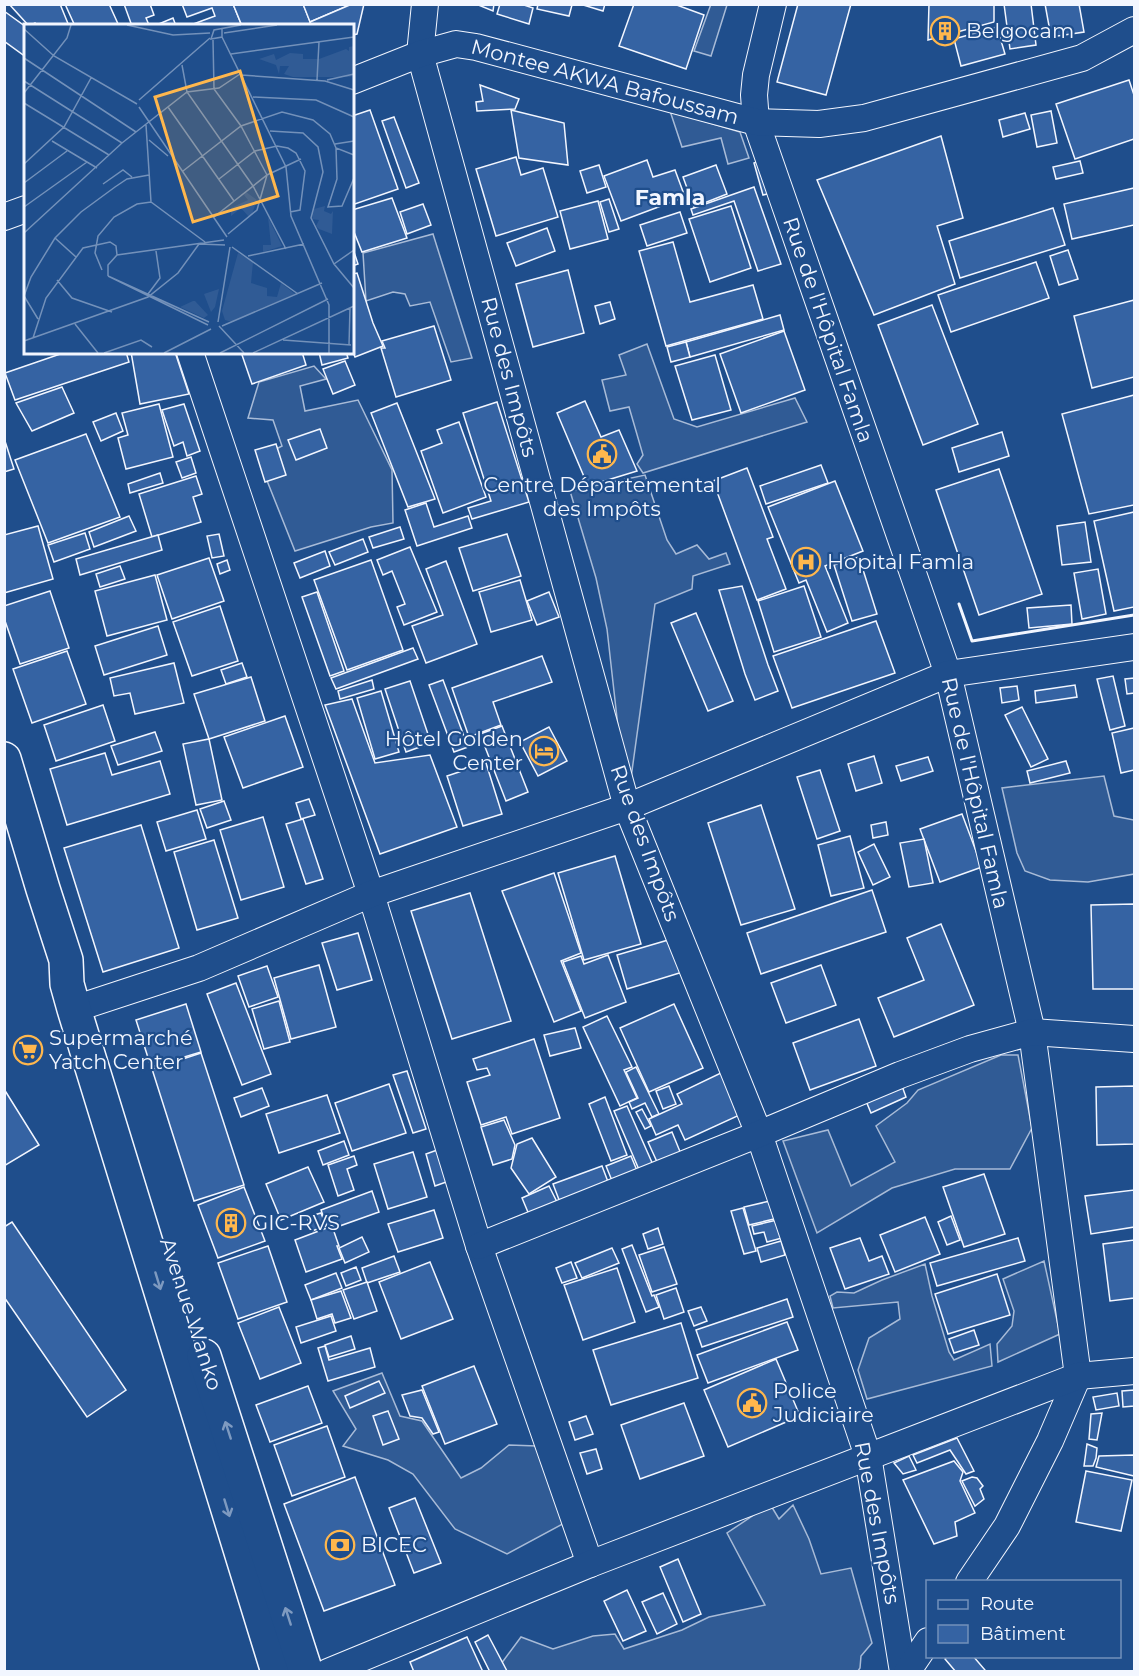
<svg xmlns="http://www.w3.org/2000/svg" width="1139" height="1676" viewBox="0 0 1139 1676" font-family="Montserrat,sans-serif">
<rect width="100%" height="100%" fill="#1f4e8c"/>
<!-- built -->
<g fill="#305b95" stroke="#a8bbd7" stroke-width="1.5">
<path d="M711 4 727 5 711 56 694 51Z"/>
<path d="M670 111 740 132 749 158 728 164 721 138 682 147Z"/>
<path d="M433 234 472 358 451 362 430 302 410 306 405 294 393 292 366 301 363 253Z"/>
<path d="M647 344 674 419 697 427 795 398 807 422 643 473 637 464 643 455 629 407 610 411 602 380 626 375 619 355Z"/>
<path d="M314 366 326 379 300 386 305 411 358 400 392 470 393 523 371 527 295 551 258 458 282 446 273 420 248 418 259 382Z"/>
<path d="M645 475 667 540 676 554 697 545 709 559 726 553 730 564 693 576 692 589 655 604 627 807 607 629 596 578 570 491Z"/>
<path d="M1104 776 1114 816 1134 820V874L1088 882 1050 880 1025 871 1017 853 1002 788Z"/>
<path d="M1001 1055H1018L1032 1128 1010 1169H955L892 1188 817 1233 783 1141 828 1130 851 1186 895 1162 876 1126 907 1103 918 1090Z"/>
<path d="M1044 1261 1060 1334 998 1362 997 1344 1012 1326 1014 1311 1003 1279Z"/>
<path d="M925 1264 932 1296 949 1352 954 1360 990 1344 992 1366 867 1399 858 1370 869 1338 900 1319 898 1302 833 1308 830 1296 837 1292 854 1293 882 1280Z"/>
<path d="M382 1373 400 1416 422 1421 461 1478 481 1468 509 1445 537 1446 570 1520 507 1554 455 1529 413 1474 388 1460 343 1446 356 1429 333 1391Z"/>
<path d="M770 1504 779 1519 793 1505 809 1539 821 1574 851 1568 872 1643 861 1656 860 1668 858 1671 495 1672 521 1637 553 1649 593 1636 615 1634 624 1649 682 1630 709 1617 765 1605 727 1533Z"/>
</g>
<!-- building -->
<g fill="#3563a3" stroke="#f2f6ff" stroke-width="1.5">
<path d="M9 4H60L69 26H37L35 23 29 26Z"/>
<path d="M65 4H109L119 26H75Z"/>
<path d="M124 4H150L154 15 146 18 149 25 132 26Z"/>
<path d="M182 4H233L242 26H188L215 16 212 8 187 17Z"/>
<path d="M233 4H303L312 26H242Z"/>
<path d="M303 4H352L310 22Z"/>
<path d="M352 4H364L357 34 352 35V26H312L310 22Z"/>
<path d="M476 4H494L493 11Z"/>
<path d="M500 4H521L533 8 529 24 497 14Z"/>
<path d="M538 4H572V5L569 16 537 9Z"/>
<path d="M580 4H605L603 11Z"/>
<path d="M634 4H674L704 15 686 69 619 46Z"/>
<path d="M798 4H851L826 95 777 82Z"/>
<path d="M929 4H994V22L928 40Z"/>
<path d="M1004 4H1031L1036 45 1010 49Z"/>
<path d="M1045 4H1079L1084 32 1051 37Z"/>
<path d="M4 11 26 27V57L4 41Z"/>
<path d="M173 18 176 26H154Z"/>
<path d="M997 27 1005 54 961 66 954 39Z"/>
<path d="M1129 80 1134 95V139L1075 159 1056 104Z"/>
<path d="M480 85 519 99 515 109 477 111 476 102 483 101Z"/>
<path d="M370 110 398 189 352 205V116Z"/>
<path d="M511 110 564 123 568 165 519 158Z"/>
<path d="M1051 111 1057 143 1037 147 1031 115Z"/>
<path d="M1025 113 1030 129 1003 137 999 120Z"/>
<path d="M394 117 419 183 406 188 382 121Z"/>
<path d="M941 136 963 218 937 226 955 284 874 315 817 180Z"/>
<path d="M516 157 521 175 543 168 558 217 496 236 476 169Z"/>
<path d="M766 159 775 192 763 195 754 163Z"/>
<path d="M647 160 653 177 675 170 685 197 621 221 604 176Z"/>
<path d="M1080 161 1083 173 1056 179 1053 167Z"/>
<path d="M599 165 606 187 587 193 580 171Z"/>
<path d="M716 165 727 194 694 207 683 177Z"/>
<path d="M754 187 781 264 758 271 734 201 693 215 691 209Z"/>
<path d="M1134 188V225L1072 239 1064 204Z"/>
<path d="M392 198 407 238 362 252 352 227V210Z"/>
<path d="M609 199 619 229 609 232 600 202Z"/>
<path d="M598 201 608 239 570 249 560 211Z"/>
<path d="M423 204 431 225 407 234 400 212Z"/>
<path d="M731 206 751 268 710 282 689 219Z"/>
<path d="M1053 208 1065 245 960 278 949 241Z"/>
<path d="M680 212 687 233 647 246 640 225Z"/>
<path d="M547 228 555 251 516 266 507 243Z"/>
<path d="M673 242 690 302 753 285 763 319 666 346 639 251Z"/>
<path d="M352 246 358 264 352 266Z"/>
<path d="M1068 250 1078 279 1059 285 1050 256Z"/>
<path d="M1036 262 1049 298 951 332 938 295Z"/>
<path d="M568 270 584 333 533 347 516 284Z"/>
<path d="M357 273 373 323 383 346 355 357 352 350V274Z"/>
<path d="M1134 300V377L1092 388 1074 316Z"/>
<path d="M610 302 615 319 600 324 595 306Z"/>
<path d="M932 305 978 424 923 445 878 325Z"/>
<path d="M780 315 784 330 690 357 686 342Z"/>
<path d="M434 326 451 380 396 397 381 348H385L382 341Z"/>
<path d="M784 331 805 390 741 413 720 354Z"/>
<path d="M686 342 690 357 671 362 667 347Z"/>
<path d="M66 352H126L129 362 15 400 5 373Z"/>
<path d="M131 352H175L189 394 140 404Z"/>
<path d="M241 352H302L306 365 252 384Z"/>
<path d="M319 352H346L348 358 322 365Z"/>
<path d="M715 355 731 410 692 420 675 366Z"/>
<path d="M345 361 355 385 333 394 323 369Z"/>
<path d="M62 387 74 413 32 431 16 403Z"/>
<path d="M1134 395V505L1089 514 1062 414Z"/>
<path d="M585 401 601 437 619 430 637 471 588 486 557 413Z"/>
<path d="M497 402 529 502 472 519 468 508 491 501 463 413Z"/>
<path d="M397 403 435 499 408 507 371 413Z"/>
<path d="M159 404 173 457 126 469 118 438 128 435 122 413Z"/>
<path d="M184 404 200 451 187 456 183 442 174 446 162 410Z"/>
<path d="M116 413 123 431 101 441 93 422Z"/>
<path d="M459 422 486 497 443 513 421 451 442 443 437 430Z"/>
<path d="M320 429 327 448 296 460 288 440Z"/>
<path d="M1002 432 1009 456 959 472 952 448Z"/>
<path d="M86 434 120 517 48 543 15 460Z"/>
<path d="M4 438 14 469 4 472Z"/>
<path d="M276 444 286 475 265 482 255 450Z"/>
<path d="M191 457 196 473 182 478 176 462Z"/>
<path d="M821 465 828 483 766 504 760 486Z"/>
<path d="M747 468 773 537 767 539 786 589 757 600 713 481Z"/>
<path d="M999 469 1042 594 979 615 936 490Z"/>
<path d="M160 473 163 483 130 493 128 484Z"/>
<path d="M196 476 202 494 193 497 201 522 152 537 139 494Z"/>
<path d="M835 481 863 551 825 566 848 623 827 632 806 580 799 583 768 507Z"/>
<path d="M426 503 434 527 468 516 472 528 417 546 405 510Z"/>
<path d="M1134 512V607L1114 611 1094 521Z"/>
<path d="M129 516 136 531 94 547 89 532Z"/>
<path d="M1085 522 1091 562 1062 565 1057 526Z"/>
<path d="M38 526 53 579 4 593V535Z"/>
<path d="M400 527 404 539 373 548 369 537Z"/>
<path d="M85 533 90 549 54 562 48 545Z"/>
<path d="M219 534 224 556 212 558 207 536Z"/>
<path d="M507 534 521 576 473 591 459 548Z"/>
<path d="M158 535 162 550 80 575 76 559Z"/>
<path d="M363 539 368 552 335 565 329 552Z"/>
<path d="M410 547 437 612 404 625 397 607 405 604 392 571 383 575 377 560Z"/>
<path d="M325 551 330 566 300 578 294 563Z"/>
<path d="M859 557 877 614 852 621 834 565Z"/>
<path d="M209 558 224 601 172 619 157 575Z"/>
<path d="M227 560 230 570 220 574 217 564Z"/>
<path d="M371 560 403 650 347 670 314 580Z"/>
<path d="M446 561 477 644 426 663 412 626 443 615 426 569Z"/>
<path d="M120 566 125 579 100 587 96 574Z"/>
<path d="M1098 569 1106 614 1082 619 1074 573Z"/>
<path d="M155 575 167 620 107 636 95 591Z"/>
<path d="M520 580 532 620 491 632 479 592Z"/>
<path d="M742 586 768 665 778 691 755 700 745 674 719 590Z"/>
<path d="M804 586 821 637 774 652 758 601Z"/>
<path d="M50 591 69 648 20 664 4 618V606Z"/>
<path d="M317 592 344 671 330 676 302 597Z"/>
<path d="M549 592 559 617 537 625 527 601Z"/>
<path d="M1071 605 1072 624 1029 628 1027 608Z"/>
<path d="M220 606 238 661 192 676 173 622Z"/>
<path d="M696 613 733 701 708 711 671 623Z"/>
<path d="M876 621 895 673 792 708 773 656Z"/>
<path d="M158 626 167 655 104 675 95 646Z"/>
<path d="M413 648 418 659 336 689 331 678Z"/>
<path d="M67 651 86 704 32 723 13 669Z"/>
<path d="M542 656 552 682 493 702 501 725 469 737 452 688Z"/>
<path d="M174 663 184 703 135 714 130 693 114 696 110 678Z"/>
<path d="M242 663 247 677 226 684 221 670Z"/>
<path d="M1113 676 1125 726 1110 730 1097 679Z"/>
<path d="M251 677 265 721 209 739 194 694Z"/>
<path d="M1134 678V693L1127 694 1125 679Z"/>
<path d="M372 680 374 689 340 699 338 691Z"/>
<path d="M443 680 468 747 454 752 429 685Z"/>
<path d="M410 681 431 743 406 752 385 689Z"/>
<path d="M1075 685 1077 697 1036 703 1035 691Z"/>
<path d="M1017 686 1019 700 1002 703 1000 688Z"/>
<path d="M381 691 399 752 375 759 357 698Z"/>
<path d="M352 699 375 763 430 755 457 827 380 854 325 705Z"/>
<path d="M103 705 115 741 56 761 44 725Z"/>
<path d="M1022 707 1048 759 1031 767 1005 715Z"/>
<path d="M285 716 303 767 243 788 224 737Z"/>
<path d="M502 726 528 792 506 801 480 734Z"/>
<path d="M549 727 567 761 538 776 520 742Z"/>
<path d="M1134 728V770L1121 773 1112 733Z"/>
<path d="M155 732 162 751 118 765 111 746Z"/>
<path d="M209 739 222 800 196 805 183 744Z"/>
<path d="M105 753 112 775 160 761 170 794 67 825 50 769Z"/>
<path d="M874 756 882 783 856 791 848 764Z"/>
<path d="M928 757 933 771 901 781 896 766Z"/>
<path d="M1066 761 1070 773 1030 783 1027 771Z"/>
<path d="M486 763 502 814 463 826 447 776Z"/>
<path d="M820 770 840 831 817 839 797 777Z"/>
<path d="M309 799 315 815 301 819 296 803Z"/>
<path d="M224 801 231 820 207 828 200 809Z"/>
<path d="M761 805 795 909 741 925 708 823Z"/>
<path d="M197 810 206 839 166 851 157 822Z"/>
<path d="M962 814 982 867 940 882 920 829Z"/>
<path d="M263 817 284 887 241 900 220 830Z"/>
<path d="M303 819 323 879 306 884 286 824Z"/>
<path d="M886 822 888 835 873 838 871 825Z"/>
<path d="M141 825 179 948 103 972 64 848Z"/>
<path d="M850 836 864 888 831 896 818 845Z"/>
<path d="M924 839 933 883 909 887 900 843Z"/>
<path d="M214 840 238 918 197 930 174 852Z"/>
<path d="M874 844 890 877 873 885 858 852Z"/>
<path d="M615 856 641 944 584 960 558 873Z"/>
<path d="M554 873 581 953 561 961 581 1011 554 1022 502 891Z"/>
<path d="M872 890 886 932 761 974 747 933Z"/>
<path d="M470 893 511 1021 452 1039 411 911Z"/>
<path d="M1134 904V989H1093L1091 905Z"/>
<path d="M941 924 974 1005 894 1037 878 998 924 980 907 938Z"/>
<path d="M358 933 372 980 337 990 322 943Z"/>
<path d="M675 938 686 971 627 989 617 955Z"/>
<path d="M608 955 626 1002 585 1018 563 962 581 956 584 964Z"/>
<path d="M319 965 336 1027 291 1039 274 978Z"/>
<path d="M821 965 836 1005 786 1023 771 983Z"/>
<path d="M267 966 278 997 249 1007 238 976Z"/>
<path d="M236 983 271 1074 242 1085 207 994Z"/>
<path d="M279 1001 290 1042 264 1049 252 1009Z"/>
<path d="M186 1004 201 1052 151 1067 136 1020Z"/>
<path d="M674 1004 703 1068 649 1092 620 1028Z"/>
<path d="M607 1016 632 1067 624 1070 637 1098 620 1106 583 1027Z"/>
<path d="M859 1019 876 1066 810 1090 793 1043Z"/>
<path d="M575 1028 581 1048 550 1056 544 1035Z"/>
<path d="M534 1039 560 1118 512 1134 506 1117 481 1125 467 1082 490 1075 487 1068 477 1070 473 1059Z"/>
<path d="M201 1053 244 1185 194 1201 152 1069Z"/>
<path d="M636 1067 659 1114 652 1117 645 1103 632 1109 629 1102 638 1098 626 1072Z"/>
<path d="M407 1071 426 1129 413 1133 393 1075Z"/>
<path d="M725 1071 744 1113 685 1140 678 1125 656 1135 649 1119 682 1104 677 1094Z"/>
<path d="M389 1084 406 1133 352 1151 335 1103Z"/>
<path d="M669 1086 676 1104 663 1109 656 1091Z"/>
<path d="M902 1086 906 1097 871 1113 866 1101Z"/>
<path d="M1134 1086V1144L1097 1145 1096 1087Z"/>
<path d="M262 1088 269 1106 241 1117 234 1098Z"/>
<path d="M4 1089 39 1145 4 1166Z"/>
<path d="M327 1095 340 1133 279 1153 266 1114Z"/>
<path d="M605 1097 627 1155 611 1161 589 1104Z"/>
<path d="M627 1106 654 1167 640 1172 614 1111Z"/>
<path d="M642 1109 651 1126 645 1129 636 1112Z"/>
<path d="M504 1120 515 1145 512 1159 493 1165 481 1127Z"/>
<path d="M672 1132 681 1154 658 1164 648 1142Z"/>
<path d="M532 1138 556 1177 529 1194 511 1168 517 1144Z"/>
<path d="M344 1141 349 1155 323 1165 318 1151Z"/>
<path d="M440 1149 449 1181 435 1186 426 1154Z"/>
<path d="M413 1152 427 1197 388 1209 374 1164Z"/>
<path d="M354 1156 357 1165 347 1169 354 1190 338 1196 328 1165Z"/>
<path d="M631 1156 638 1173 613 1183 606 1166Z"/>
<path d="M602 1166 610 1187 561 1205 553 1184Z"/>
<path d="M308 1167 324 1202 281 1220 266 1184Z"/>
<path d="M984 1174 1005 1234 964 1247 943 1187Z"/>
<path d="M549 1186 558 1204 530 1217 522 1198Z"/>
<path d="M244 1187 265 1241 218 1258 198 1205Z"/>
<path d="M1134 1190V1227L1091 1234 1085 1196Z"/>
<path d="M372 1191 379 1212 334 1228 332 1225 327 1227 321 1210Z"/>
<path d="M770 1201 774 1219 749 1225 744 1207Z"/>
<path d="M743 1208 756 1251 744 1254 731 1211Z"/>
<path d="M434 1210 443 1238 398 1252 388 1224Z"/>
<path d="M321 1213 326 1226 312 1231 307 1217Z"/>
<path d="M951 1216 960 1240 947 1245 938 1222Z"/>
<path d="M925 1217 940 1254 895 1272 880 1235Z"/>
<path d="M777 1220 782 1238 767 1242 764 1232 754 1234 752 1226Z"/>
<path d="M12 1222 126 1390 87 1417 4 1297V1227Z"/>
<path d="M332 1226 339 1246H337L342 1259 306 1272 295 1240Z"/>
<path d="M658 1228 663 1244 648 1249 643 1234Z"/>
<path d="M362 1237 369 1252 345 1263 339 1248Z"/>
<path d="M860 1238 869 1261 882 1256 889 1274 845 1289 830 1248Z"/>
<path d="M1018 1238 1025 1261 937 1286 930 1263Z"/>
<path d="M1134 1240V1298L1110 1301 1103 1244Z"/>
<path d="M781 1241 785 1255 761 1262 757 1248Z"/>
<path d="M632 1245 652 1296 654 1295 659 1307 646 1312 622 1249Z"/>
<path d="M268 1246 287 1302 238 1319 218 1263Z"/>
<path d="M664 1247 677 1284 652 1292 639 1255Z"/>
<path d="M612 1248 619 1263 582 1278 575 1263Z"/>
<path d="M394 1256 400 1272 367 1283 362 1268Z"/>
<path d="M430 1262 453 1319 401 1339 379 1282Z"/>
<path d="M571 1262 577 1278 562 1283 556 1268Z"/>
<path d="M356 1267 361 1280 346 1286 341 1273Z"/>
<path d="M617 1268 635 1322 583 1340 564 1285Z"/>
<path d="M336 1273 342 1288 311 1300 305 1285Z"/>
<path d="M997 1274 1010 1315 948 1334 935 1294Z"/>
<path d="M367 1282 377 1311 354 1319 343 1290Z"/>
<path d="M676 1288 684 1312 664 1319 656 1295Z"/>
<path d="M341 1291 351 1318 335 1323 332 1314 317 1319 311 1300Z"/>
<path d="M787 1299 793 1317 702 1347 696 1330Z"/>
<path d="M279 1307 301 1363 260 1379 238 1323Z"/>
<path d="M701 1307 707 1321 694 1326 688 1311Z"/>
<path d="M331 1316 336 1331 301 1343 296 1327Z"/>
<path d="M787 1322 798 1350 708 1383 697 1355Z"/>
<path d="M681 1323 698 1378 611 1405 593 1350Z"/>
<path d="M974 1330 979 1345 954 1353 949 1339Z"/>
<path d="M351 1336 355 1349 329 1357 325 1345Z"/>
<path d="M325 1346 329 1360 370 1348 375 1367 328 1381 318 1348Z"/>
<path d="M776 1359 800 1416 728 1447 704 1390Z"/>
<path d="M474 1366 497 1424 445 1444 422 1386Z"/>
<path d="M379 1381 385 1393 350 1408 345 1396Z"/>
<path d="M308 1386 322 1423 270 1442 256 1405Z"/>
<path d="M422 1390 439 1432 433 1434 422 1418 410 1416 402 1395Z"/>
<path d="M1134 1390V1406L1123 1407 1122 1391Z"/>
<path d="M1117 1393 1119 1406 1096 1410 1093 1397Z"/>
<path d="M684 1403 704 1456 640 1479 621 1425Z"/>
<path d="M388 1411 399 1439 383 1445 373 1416Z"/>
<path d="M1102 1413 1097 1440 1089 1439 1091 1414Z"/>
<path d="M586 1416 593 1434 575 1440 569 1422Z"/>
<path d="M327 1426 345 1477 292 1496 274 1445Z"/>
<path d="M957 1438 974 1471 966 1474 950 1450 917 1463 913 1455Z"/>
<path d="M1087 1444 1097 1448 1096 1458 1093 1466H1084Z"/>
<path d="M596 1449 602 1469 587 1474 580 1453Z"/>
<path d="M1134 1455V1476L1096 1467 1099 1456Z"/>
<path d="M909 1456 916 1470 903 1474 894 1463Z"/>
<path d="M954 1461 963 1472 960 1481 975 1513 955 1522 957 1536 934 1544 903 1480Z"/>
<path d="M1086 1471 1132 1480 1121 1531 1076 1522Z"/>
<path d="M355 1477 395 1585 324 1611 284 1504Z"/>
<path d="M972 1477 977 1478 983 1486 980 1489 984 1499 975 1506 962 1481Z"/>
<path d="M415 1498 441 1563 414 1573 389 1508Z"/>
<path d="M678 1559 701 1614 683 1622 660 1567Z"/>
<path d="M627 1590 646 1631 623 1641 604 1601Z"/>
<path d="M663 1593 677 1624 657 1634 642 1602Z"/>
<path d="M488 1635 507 1671 490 1672 475 1642Z"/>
<path d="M467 1637 483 1672H414L410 1662Z"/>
<path d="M947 1656H973L985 1670 984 1672H956L945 1659Z"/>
</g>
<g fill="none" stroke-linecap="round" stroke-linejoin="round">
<!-- street casing -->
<g stroke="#f2f6ff" stroke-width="28">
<g id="street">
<path d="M425 4 420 54 627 807 759 1134 868 1456 903 1672"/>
<path d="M773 4 756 75 754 95 756 122 948 674 1032 1032 1078 1376 1050 1441 1007 1526 969 1582"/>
<path d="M352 81 420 54 456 44 476 47 756 122 819 124 864 118 1082 58 1134 30"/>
<path d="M4 217 26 209"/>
<path d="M190 352 371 894 479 1246 590 1564"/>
<path d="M74 1009 199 968 371 894 627 807 948 674 1134 647"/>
<path d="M479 1246 759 1134 900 1075 970 1049 1032 1032 1134 1039"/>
<path d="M328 1672 590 1564 1078 1376 1134 1371"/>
<path d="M907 1672 928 1641"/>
</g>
</g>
<!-- highway casing -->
<g stroke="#f2f6ff" stroke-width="36">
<g id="highway">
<path d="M4 759 43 889 66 960 67 984 74 1009 278 1672"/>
<path d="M204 1356 306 1672"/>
</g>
</g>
<!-- street -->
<use href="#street" stroke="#1f4e8c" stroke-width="26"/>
<!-- highway -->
<use href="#highway" stroke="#1f4e8c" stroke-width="33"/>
<!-- wall -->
<path stroke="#f2f6ff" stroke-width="3" d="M959 604 972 641 1134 615"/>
</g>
<!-- one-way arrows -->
<defs><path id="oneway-shaft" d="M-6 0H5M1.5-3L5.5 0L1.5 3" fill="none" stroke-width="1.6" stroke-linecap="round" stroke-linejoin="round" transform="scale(1.5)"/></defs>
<g stroke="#7e9ac0">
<use href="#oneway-shaft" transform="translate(158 1281) rotate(73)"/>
<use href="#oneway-shaft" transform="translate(228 1430) rotate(-108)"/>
<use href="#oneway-shaft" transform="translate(227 1508) rotate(73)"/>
<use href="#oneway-shaft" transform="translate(288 1616) rotate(-108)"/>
</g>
<!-- icons -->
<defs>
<g id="building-ring" transform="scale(1.5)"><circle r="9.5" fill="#1f4e8c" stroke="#ffb74d" stroke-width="1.5"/><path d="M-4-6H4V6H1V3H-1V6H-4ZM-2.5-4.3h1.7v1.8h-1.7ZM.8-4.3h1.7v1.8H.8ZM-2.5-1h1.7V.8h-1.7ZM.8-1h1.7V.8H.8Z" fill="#ffb74d"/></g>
<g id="civic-ring" transform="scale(1.5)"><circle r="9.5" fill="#1f4e8c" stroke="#ffb74d" stroke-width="1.5"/><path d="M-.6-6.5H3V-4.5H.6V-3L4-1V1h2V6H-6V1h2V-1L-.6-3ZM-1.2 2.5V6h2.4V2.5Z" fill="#ffb74d"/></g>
<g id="hospital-ring" transform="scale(1.5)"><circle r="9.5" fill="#1f4e8c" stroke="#ffb74d" stroke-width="1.5"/><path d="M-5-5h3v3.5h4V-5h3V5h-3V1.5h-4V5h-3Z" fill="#ffb74d"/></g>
<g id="hotel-ring" transform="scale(1.5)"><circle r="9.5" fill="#1f4e8c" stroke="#ffb74d" stroke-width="1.5"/><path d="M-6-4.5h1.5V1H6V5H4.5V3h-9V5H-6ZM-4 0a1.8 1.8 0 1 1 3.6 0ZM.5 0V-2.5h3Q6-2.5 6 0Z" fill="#ffb74d"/></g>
<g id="supermarket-ring" transform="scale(1.5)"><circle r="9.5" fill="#1f4e8c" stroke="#ffb74d" stroke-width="1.5"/><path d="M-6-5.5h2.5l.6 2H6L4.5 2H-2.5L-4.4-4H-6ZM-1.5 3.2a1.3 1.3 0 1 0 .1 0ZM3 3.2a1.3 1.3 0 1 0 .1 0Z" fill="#ffb74d"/></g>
<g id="bank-ring" transform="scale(1.5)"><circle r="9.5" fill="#1f4e8c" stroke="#ffb74d" stroke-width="1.5"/><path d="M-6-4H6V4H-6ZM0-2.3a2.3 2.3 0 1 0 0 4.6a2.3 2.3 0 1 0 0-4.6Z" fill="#ffb74d"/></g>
</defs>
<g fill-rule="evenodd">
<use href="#building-ring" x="945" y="31"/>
<use href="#civic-ring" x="602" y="454"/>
<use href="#hospital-ring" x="806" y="562"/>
<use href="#hotel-ring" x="544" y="751"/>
<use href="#supermarket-ring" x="28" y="1050"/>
<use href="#building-ring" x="231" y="1223"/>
<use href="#civic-ring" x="752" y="1403"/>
<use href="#bank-ring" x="340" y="1545"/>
</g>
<g text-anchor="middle" stroke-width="4.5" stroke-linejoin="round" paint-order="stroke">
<!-- poi labels -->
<g font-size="21" fill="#f2f6ff" stroke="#1f4e8c" text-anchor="start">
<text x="966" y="38">Belgocam</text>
<text x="602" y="492" text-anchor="middle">Centre Départemental<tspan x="602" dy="24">des Impôts</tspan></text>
<text x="827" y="569">Hopital Famla</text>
<text x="523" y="746" text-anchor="end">Hôtel Golden<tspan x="523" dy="24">Center</tspan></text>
<text x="49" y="1045">Supermarché<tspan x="49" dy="24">Yatch Center</tspan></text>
<text x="252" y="1230">GIC-RVS</text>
<text x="773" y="1398">Police<tspan x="773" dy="24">Judiciaire</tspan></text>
<text x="361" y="1552">BICEC</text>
</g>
<!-- street labels -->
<g font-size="21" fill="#f2f6ff" stroke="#1f4e8c">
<text transform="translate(605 82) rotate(15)" y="7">Montee AKWA Bafoussam</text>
<text transform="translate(828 330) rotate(71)" y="7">Rue de l'Hôpital Famla</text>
<text transform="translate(509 377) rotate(75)" y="7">Rue des Impôts</text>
<text transform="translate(975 793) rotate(77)" y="7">Rue de l'Hôpital Famla</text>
<text transform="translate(645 843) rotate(70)" y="7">Rue des Impôts</text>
<text transform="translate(191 1314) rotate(72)" y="7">Avenue Wanko</text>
<text transform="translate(877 1523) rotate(79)" y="7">Rue des Impôts</text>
</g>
<!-- neighbourhood labels -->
<g font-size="22" font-weight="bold" fill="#f2f6ff" stroke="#1f4e8c">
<text x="670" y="205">Famla</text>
</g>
</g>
<!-- overview -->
<g transform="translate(24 24)">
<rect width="330" height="330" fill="#1f4e8c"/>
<path d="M330 22V52L325 53H269L260 50 265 42H256L255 50 252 41 235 35 250 30 252 36 266 29 279 30V35H295L322 25 325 27V23ZM222 168 233 176 228 190 225 193 217 184 207 192V184L224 176 220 171ZM301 182 300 187 307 190 309 187 308 210 295 205 292 202 295 196 288 195 290 185ZM244 193 258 222 239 228V221H247ZM214 229 229 238 227 259 243 264V272L253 273 257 259 271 270 208 298 201 296 198 287ZM195 265 191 283 187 288 180 270ZM169 277H171L184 291 180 294 156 283Z" fill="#305b95"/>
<path fill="none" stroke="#7391ba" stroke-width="1.5" d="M103 1 149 11 186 9M0 5 30 32 113 80M198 5V13L187 15 190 6 217 1M200 9 253 1M198 13 262 143 267 192 305 281V329M189 16 190 65 217 102 243 151 233 186 204 210M207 30 330 13M0 34 112 108M158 41 163 68 229 162 262 225M217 51 301 57 330 66M293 56 295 18M303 56 330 50M0 57 98 119M0 69 43 14 47 1M229 73 292 76 330 93M115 76 186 14M0 79 85 131M115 83 203 213M144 83 210 177M122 101 127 178M246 107 279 109 294 123 299 148 287 194 310 240 330 264M125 116 144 132M28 117 73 144M311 120 330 117M312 124 313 155 304 183 318 182 330 154M0 140 40 103 67 54M159 147 217 102 258 88 289 96 306 110 312 124 330 131M195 155 231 127 253 122 264 124 272 129 281 147 276 186 266 188M0 159 43 127M79 160 99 146 108 153M0 183 63 138M190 193 243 151 277 135M0 209 98 119 163 68 195 64 216 50M31 214 52 233M175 220 201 221M208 223 274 270M224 232 280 220M310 240 330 226M78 246 71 229 74 212 90 193 113 180 127 178 181 218M84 252V241L93 231 200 216M84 252 184 301M84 252 185 298M33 256 48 274 88 288M124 270 136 254 132 227M14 295 0 272 7 253 31 214 57 188 91 163 103 155 125 151M194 298 206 223M51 300 74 329M195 302 220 329M198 302 298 259M9 314 22 274 59 224 86 218 92 222 93 231M259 316 327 321M0 317 124 273 154 249 175 220M325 321 326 284M80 329 117 316 128 323M140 329 187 305M196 329 304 275M229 329 330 282"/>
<path fill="#ffb74d" fill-opacity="0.15" stroke="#ffb74d" stroke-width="3" d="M216 47 254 172 169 198 131 73Z"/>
<rect width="330" height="330" fill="none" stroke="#f2f6ff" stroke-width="3"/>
</g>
<!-- border -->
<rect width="1139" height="1676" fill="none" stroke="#f2f6ff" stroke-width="12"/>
<!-- legend -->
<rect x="926" y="1580" width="195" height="78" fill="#1f4e8c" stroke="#7391ba" stroke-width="1.5"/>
<rect x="938" y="1600" width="30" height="9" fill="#1f4e8c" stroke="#7391ba" stroke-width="1.5"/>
<text x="980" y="1610" font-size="18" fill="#f2f6ff">Route</text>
<rect x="938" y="1625" width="30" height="18" fill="#3563a3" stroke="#7391ba" stroke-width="1.5"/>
<text x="980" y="1640" font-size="18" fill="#f2f6ff">Bâtiment</text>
</svg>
